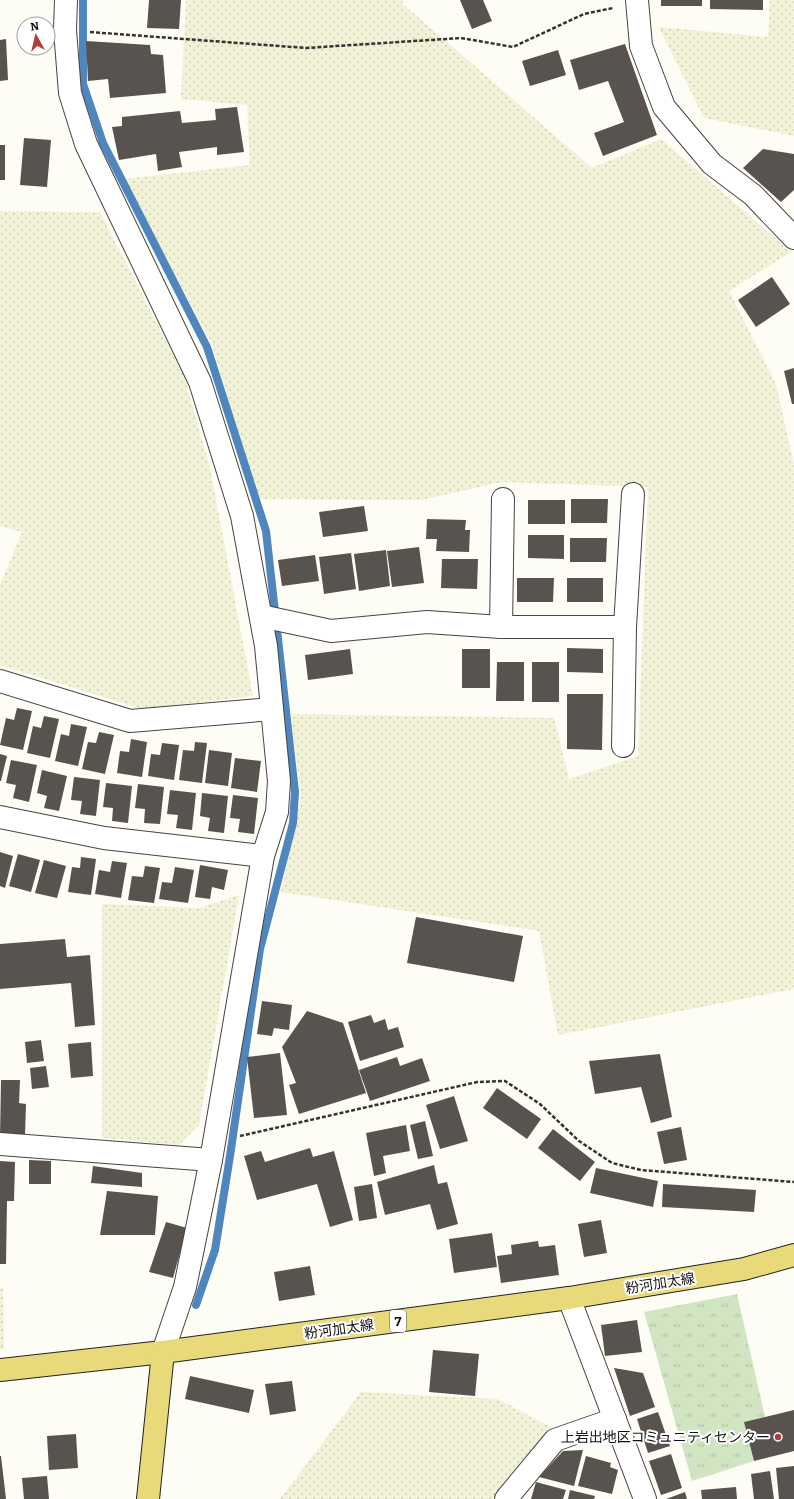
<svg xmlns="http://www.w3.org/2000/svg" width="794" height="1499" viewBox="0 0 794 1499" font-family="Bitter,'Noto Sans JP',serif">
<defs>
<pattern id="farmland-dots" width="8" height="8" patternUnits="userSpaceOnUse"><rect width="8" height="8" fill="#f1f2d7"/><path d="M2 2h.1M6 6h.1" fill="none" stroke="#ceceb8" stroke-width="1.8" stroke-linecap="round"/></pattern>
<pattern id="grass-tufts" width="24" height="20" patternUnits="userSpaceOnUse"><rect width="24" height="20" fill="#d1e5c2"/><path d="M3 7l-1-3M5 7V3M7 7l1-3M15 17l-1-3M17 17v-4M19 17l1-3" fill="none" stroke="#b2c3a6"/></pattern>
</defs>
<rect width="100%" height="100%" fill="#fefdf5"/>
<!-- farmland -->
<g fill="url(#farmland-dots)">
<path d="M186 0H402L403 4 592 168 661 139 791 252 729 291 776 384 794 465V989L558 1035 539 931 281 892 301 797 291 714 554 718 569 779 638 756 648 487 502 482 421 500 258 499 212 344 124 179 250 165 247 105 181 99Z"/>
<path d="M770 0H794V136L704 118 659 27 768 37Z"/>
<path d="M0 211 100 212 184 376 210 468 253 696 142 709 0 665V585L22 532 0 526Z"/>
<path d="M239 895 199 1125 179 1145 102 1138V904L199 908Z"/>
<path d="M0 1288H3L4 1349H0Z"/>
<path d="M361 1392 498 1399 552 1428 495 1499H280Z"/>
</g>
<!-- grass -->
<path fill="url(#grass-tufts)" d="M737 1294 765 1417 744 1422 754 1461 692 1481 644 1312Z"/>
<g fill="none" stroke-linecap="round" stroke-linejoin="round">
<!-- stream -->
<path stroke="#4f86be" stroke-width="8" d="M83 0V84L103 143 207 347 266 531 295 792 293 823 260 949 230 1156 215 1250 196 1305"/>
</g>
<!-- building -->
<g fill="#58534e">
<path d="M149 0H181L179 29 147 28Z"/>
<path d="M460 0H483L492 21 472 29Z"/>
<rect x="661" y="0" width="41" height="6"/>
<path d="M710 0H763V10L710 9Z"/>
<path d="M6 39 8 80 0 81V40Z"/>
<path d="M86 41 150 45 151 54 163 55 166 93 110 98 108 79 88 81Z"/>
<path d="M625 44 657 135 603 156 594 133 624 122 608 81 579 90 570 60Z"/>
<path d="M558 50 566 75 530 86 522 61Z"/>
<path d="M237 107 244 152 217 155V147L179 152 182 167 158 171 156 154 119 160 112 127 122 126V117L180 111 182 123 216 120 215 109Z"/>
<path d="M24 138 51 140 47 187 20 185Z"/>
<rect x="0" y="145" width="5" height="35"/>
<path d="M763 149 794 154V190L781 202 743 168Z"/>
<path d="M772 277 790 304 756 327 738 300Z"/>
<path d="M794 368V404H792L784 371Z"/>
<path d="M571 499H608L607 523H571Z"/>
<rect x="528" y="500" width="37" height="24"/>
<path d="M364 506 368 531 323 537 319 512Z"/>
<path d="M427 519 466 520 465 530H470L469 552 436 551 437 539H426Z"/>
<path d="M528 535H564V559L528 558Z"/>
<path d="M570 538H607L606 562H570Z"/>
<path d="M419 547 424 583 392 587 387 551Z"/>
<path d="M386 550 390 586 359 591 354 554Z"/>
<path d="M351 553 356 589 324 594 319 557Z"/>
<path d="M315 555 319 581 282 586 278 560Z"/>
<path d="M442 559H478L477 589 441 588Z"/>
<path d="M517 578H554L553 602H517Z"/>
<rect x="567" y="578" width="36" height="24"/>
<path d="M567 648 603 649V673L567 672Z"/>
<path d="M350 649 353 674 308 680 305 655Z"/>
<rect x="462" y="649" width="28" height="39"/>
<path d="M497 662H524V701H496Z"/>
<rect x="532" y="662" width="27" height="40"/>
<path d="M567 694H603L602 750 567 749Z"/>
<path d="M17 708 32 711 23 750 0 745 6 718 14 720Z"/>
<path d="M44 716 59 719 50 758 27 753 33 726 41 728Z"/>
<path d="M71 724 87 727 78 766 55 761 61 734 69 736Z"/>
<path d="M99 732 114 735 105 774 82 769 88 742 96 743Z"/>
<path d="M131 739 147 742 142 777 117 773 120 751 129 752Z"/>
<path d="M195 742 207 743 202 783 179 780 183 750 194 751Z"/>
<path d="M162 743 179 745 174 780 148 776 151 754 160 755Z"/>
<path d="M209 750 232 753 228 786 205 783Z"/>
<path d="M0 754 7 756 1 781H0Z"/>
<path d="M235 758 261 761 257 792 231 788Z"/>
<path d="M11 760 37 765 29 802 13 798 16 785 6 783Z"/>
<path d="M42 770 67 776 59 811 44 808 47 796 37 793Z"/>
<path d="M74 777 100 780 96 816 80 814 82 801 71 800Z"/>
<path d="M106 783 132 786 128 823 112 821 113 808 103 807Z"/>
<path d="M138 784 164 787 160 824 144 823 145 809 135 808Z"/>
<path d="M170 790 196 793 192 830 176 828 178 815 167 814Z"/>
<path d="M202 793 228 796 224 833 208 831 210 818 200 816Z"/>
<path d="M233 795 258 798 254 834 238 832 240 819 230 818Z"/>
<path d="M0 852 13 856 5 888 0 886Z"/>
<path d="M18 854 40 860 31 892 9 886Z"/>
<path d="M81 857 96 859 91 895 68 892 72 867 80 868Z"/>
<path d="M44 860 66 866 57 898 35 893Z"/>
<path d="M112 861 127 863 121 898 95 894 99 870 110 872Z"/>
<path d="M200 865 228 870 224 890 212 887 210 899 195 897Z"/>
<path d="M145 866 160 868 154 903 128 900 132 876 143 877Z"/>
<path d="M175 867 194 870 188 903 159 899 162 882 172 883Z"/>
<path d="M416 917 523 936 514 982 407 963Z"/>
<path d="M65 939 67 957 90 955 95 1025 75 1027 71 983 0 989V944Z"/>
<path d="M262 1001 292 1005 289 1030 274 1028 272 1036 257 1034Z"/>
<path d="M307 1011 343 1023 366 1093 299 1114 289 1085 296 1083 282 1047Z"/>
<path d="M371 1015 374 1023 385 1019 388 1030 398 1027 404 1047 360 1061 348 1022Z"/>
<path d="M41 1040 44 1061 27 1063 25 1042Z"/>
<path d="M91 1042 93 1076 71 1078 68 1044Z"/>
<path d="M280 1053 287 1115 254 1118 247 1057Z"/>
<path d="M660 1054 672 1117 651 1123 641 1087 595 1094 589 1061Z"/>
<path d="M397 1057 400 1066 422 1058 430 1081 370 1101 359 1070Z"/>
<path d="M46 1066 49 1087 32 1089 30 1068Z"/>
<path d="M1 1080H20L19 1103 26 1104 25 1135 0 1136Z"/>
<path d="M497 1088 541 1119 527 1139 483 1108Z"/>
<path d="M454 1096 468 1141 440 1149 426 1105Z"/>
<path d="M425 1121 433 1156 418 1159 410 1125Z"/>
<path d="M406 1125 410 1151 383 1156 386 1173 374 1176 366 1133Z"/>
<path d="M681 1127 687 1160 664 1164 657 1132Z"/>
<path d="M553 1129 595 1162 580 1181 538 1148Z"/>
<path d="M310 1148 313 1157 334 1151 353 1220 330 1227 317 1184 257 1200 244 1156 261 1151 265 1162Z"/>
<path d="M29 1160 51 1161V1184H29Z"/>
<path d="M0 1161 15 1162 14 1201H7L6 1264H0Z"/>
<path d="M434 1165 438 1184 447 1182 458 1224 437 1230 430 1204 385 1215 377 1182Z"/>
<path d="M93 1166 142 1173V1187L91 1183Z"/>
<path d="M596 1168 658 1181 653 1207 590 1193Z"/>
<path d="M372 1184 377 1218 359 1221 354 1187Z"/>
<path d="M663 1184 756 1190 754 1212 662 1207Z"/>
<path d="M107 1191 158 1196 155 1235H100Z"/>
<path d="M601 1220 607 1253 584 1257 578 1224Z"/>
<path d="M166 1222 187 1228 173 1278 149 1272Z"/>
<path d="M492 1233 497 1267 454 1273 449 1239Z"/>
<path d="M538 1241 539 1247 555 1245 559 1275 501 1283 497 1256 512 1254 511 1245Z"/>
<path d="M310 1266 315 1295 279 1301 274 1272Z"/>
<path d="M637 1320 642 1352 605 1356 601 1325Z"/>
<path d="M433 1350 479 1354 475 1396 429 1392Z"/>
<path d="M614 1368 643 1373 655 1407 630 1416Z"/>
<path d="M190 1376 254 1390 249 1413 185 1399Z"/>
<path d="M292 1381 296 1411 270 1415 265 1384Z"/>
<path d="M794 1410V1451L754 1461 744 1422Z"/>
<path d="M658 1412 670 1446 648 1453 637 1419Z"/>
<path d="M76 1434 78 1468 49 1470 47 1436Z"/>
<path d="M583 1450 574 1486 539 1477 563 1451Z"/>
<path d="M671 1454 682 1488 661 1495 649 1461Z"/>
<path d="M0 1456H1L6 1499H0Z"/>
<path d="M586 1456 611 1463 610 1467 618 1470 612 1494 578 1486Z"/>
<path d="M794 1466V1499H779L776 1468Z"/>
<path d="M770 1471 774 1499H754L751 1474Z"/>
<path d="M47 1476 49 1499H24L22 1478Z"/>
<path d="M536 1482 566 1490 563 1499H531Z"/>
<path d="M736 1487 737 1499H702L701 1490Z"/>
<path d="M570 1490 595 1496 594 1499H568Z"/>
<path d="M685 1492 687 1499H666Z"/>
</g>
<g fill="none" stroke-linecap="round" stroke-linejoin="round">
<!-- minor casing -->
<g stroke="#444" stroke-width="24">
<g id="minor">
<path d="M66 0 65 30 70 93 86 144 200 382 242 516 266 646 279 781 277 812 263 856 211 1160 185 1287 163 1352"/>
<path d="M637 0 641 46 664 107 712 164 753 195 794 238"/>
<path d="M261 616 331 631 427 622 501 627H625L623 746"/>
<path d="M501 627 503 499"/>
<path d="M625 627 633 494"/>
<path d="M0 681 130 721 272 709"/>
<path d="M0 817 104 838 263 856"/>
<path d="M0 1144 211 1160"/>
<path d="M569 1298 645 1499"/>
<path d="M506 1499 555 1440 615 1419"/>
</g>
</g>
<!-- major casing -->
<g stroke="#222" stroke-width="24">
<g id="major">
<path d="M0 1370 163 1352 569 1298 744 1269 794 1255"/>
<path d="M148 1499 163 1352"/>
</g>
</g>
<!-- path -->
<g stroke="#333" stroke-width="2.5" stroke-dasharray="4 2" stroke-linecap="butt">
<path d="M90 32 306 48 461 38 513 47 584 14 613 8"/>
<path d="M240 1136 477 1082 505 1081 540 1104 579 1141 612 1163 641 1170 794 1182"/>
</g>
<!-- minor -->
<use href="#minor" stroke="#fff" stroke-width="22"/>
<!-- major -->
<use href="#major" stroke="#e8d97b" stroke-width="22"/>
</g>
<!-- markers -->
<circle fill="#b13f39" stroke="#fff" stroke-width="1.5" cx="778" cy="1437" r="4"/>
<g text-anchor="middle" stroke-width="4" stroke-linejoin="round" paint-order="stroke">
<!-- shield labels -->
<rect fill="#fff" stroke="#585858" stroke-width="1" x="390" y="1310" width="16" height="22" rx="3"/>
<g font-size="13" font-weight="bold" fill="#111">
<text x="398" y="1326">7</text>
</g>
<!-- street labels -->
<g font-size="14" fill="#111" stroke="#fff">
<text transform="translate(660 1283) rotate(-9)" y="5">粉河加太線</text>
<text transform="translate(339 1329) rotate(-8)" y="5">粉河加太線</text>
</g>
<!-- poi labels -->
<g font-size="14" fill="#111" stroke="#fff" text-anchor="end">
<text x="770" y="1442">上岩出地区コミュニティセンター</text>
</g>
</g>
<!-- north arrow -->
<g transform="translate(36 36) rotate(352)"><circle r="19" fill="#ffffff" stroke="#a0a0a0"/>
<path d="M0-3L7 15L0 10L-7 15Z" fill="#b13f39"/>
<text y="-6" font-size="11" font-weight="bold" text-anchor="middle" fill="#111111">N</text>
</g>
</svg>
